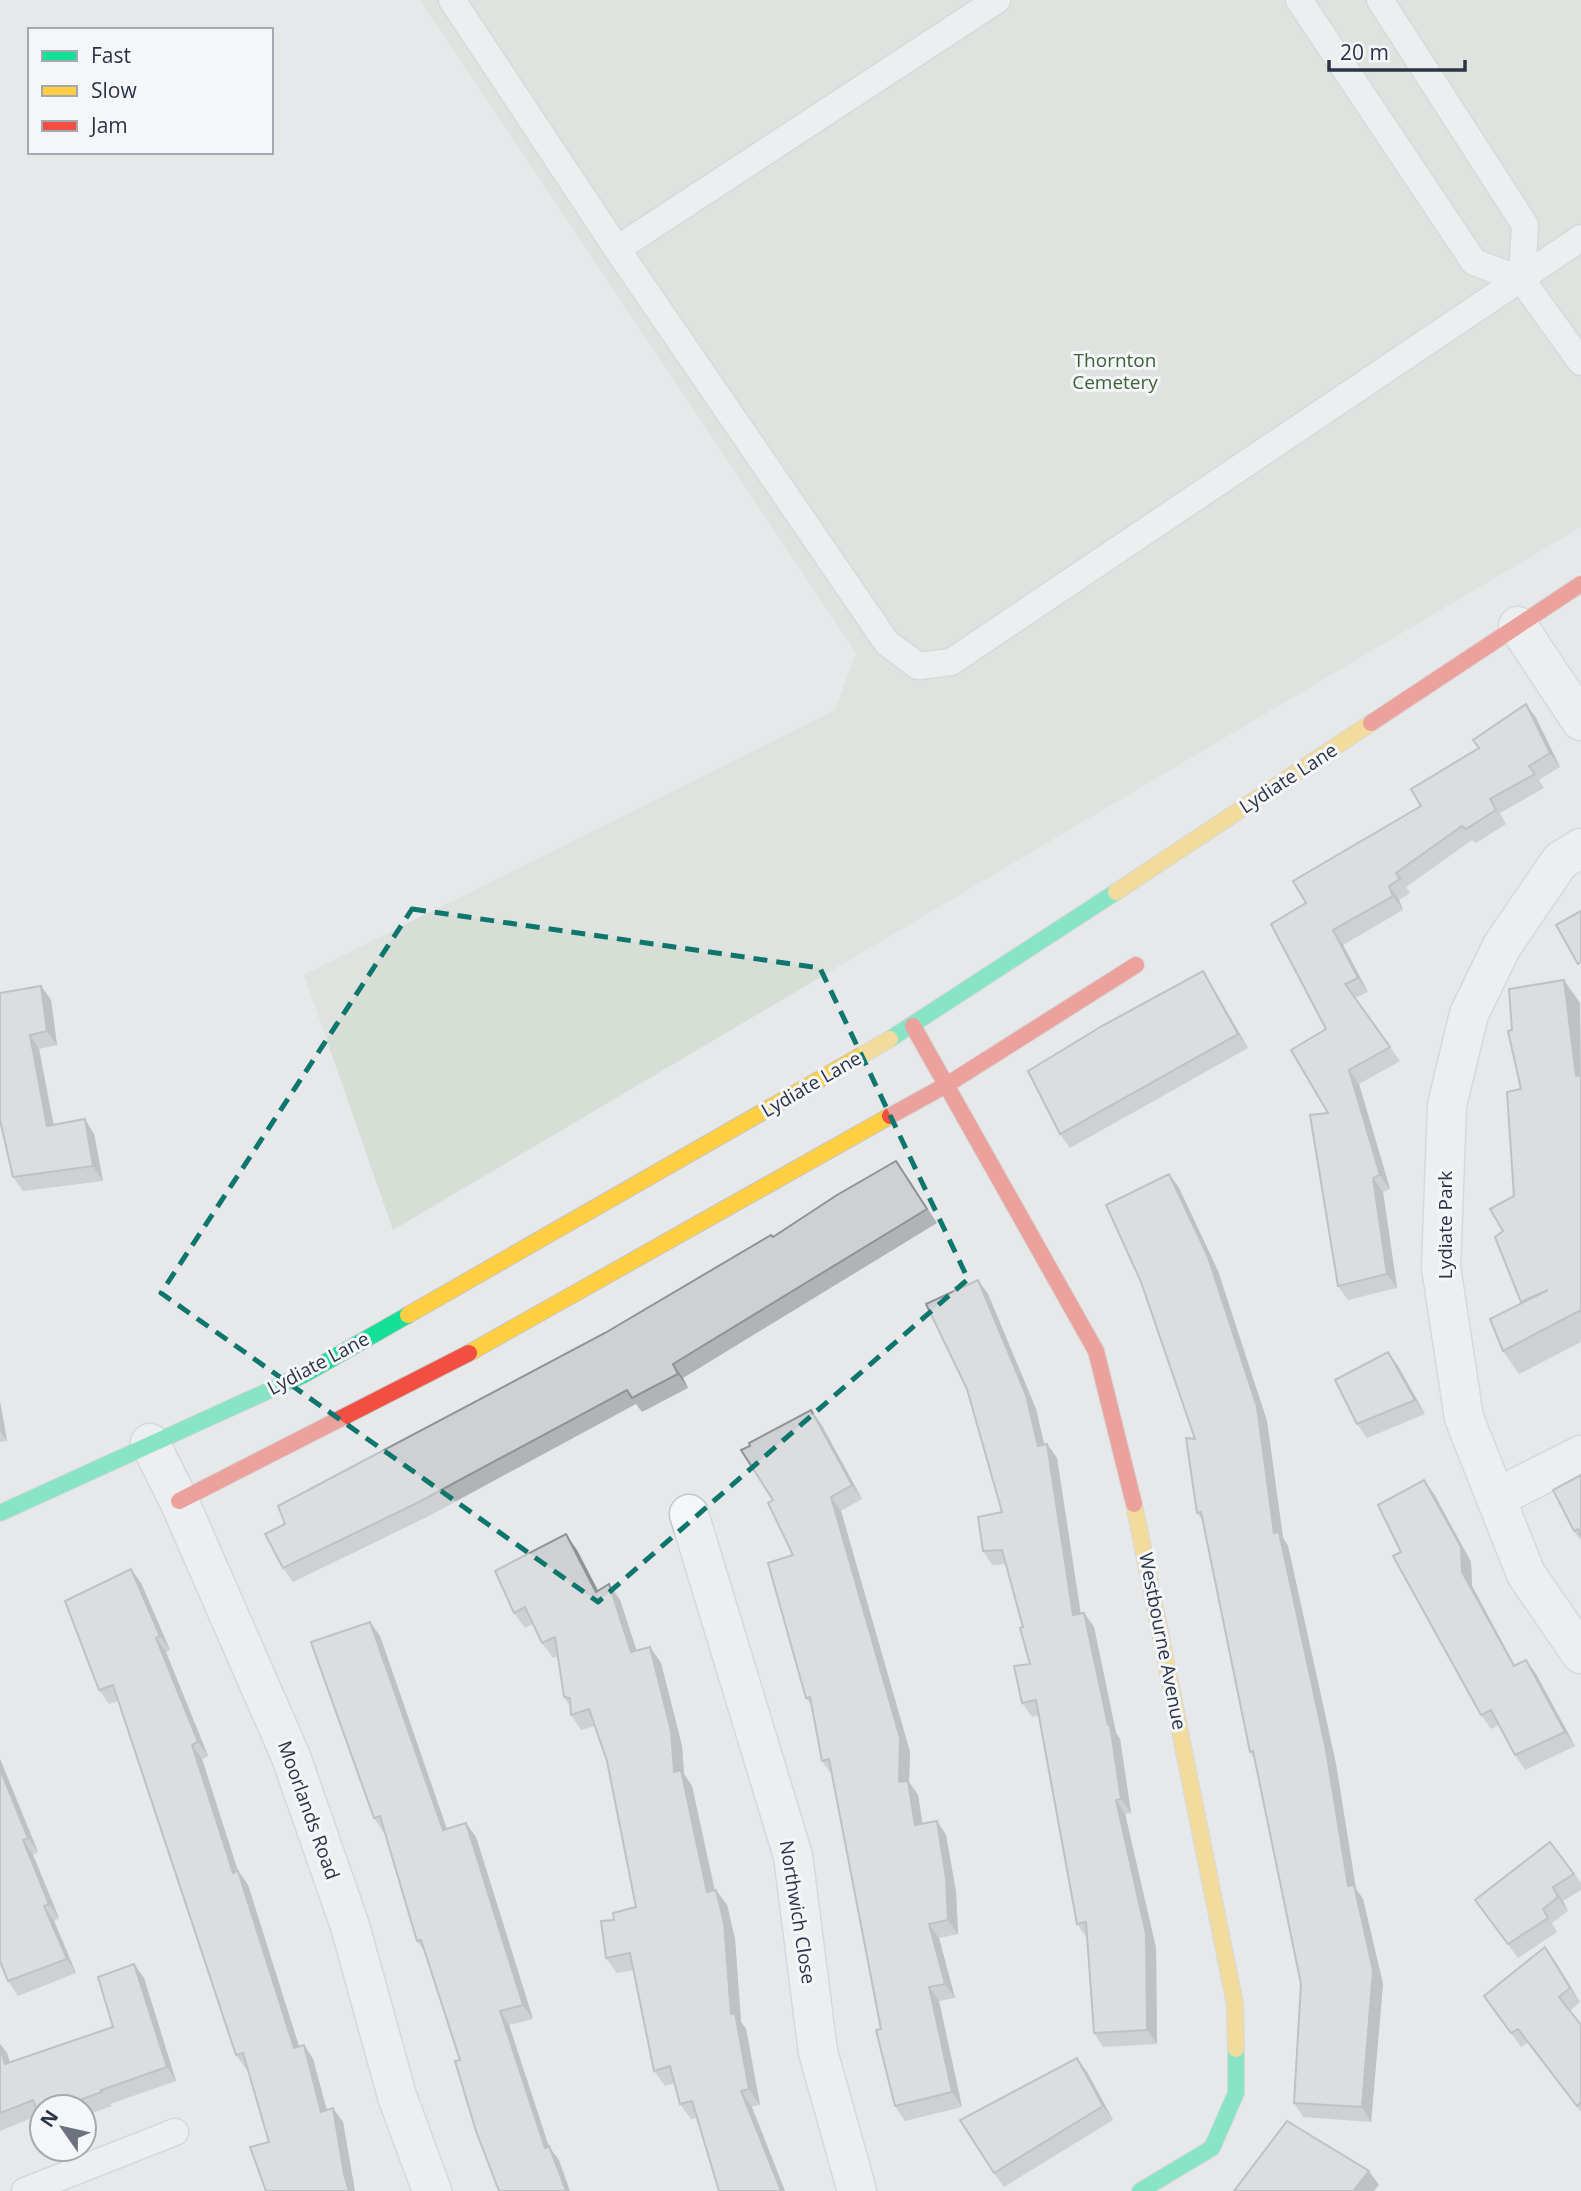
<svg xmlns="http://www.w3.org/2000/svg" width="1581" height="2191" viewBox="0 0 1581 2191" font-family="'Open Sans',sans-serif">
<rect width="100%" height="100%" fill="#e6e8ea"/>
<!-- green -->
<path fill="#d6ded6" d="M420 0H1581V527L393 1230 304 975 835 710 856 653Z"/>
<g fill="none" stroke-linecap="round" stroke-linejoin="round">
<!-- lane casing -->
<g stroke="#c4c6c8" stroke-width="29">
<g id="lane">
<path d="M452 0 617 249 887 643 918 666 951 662 1581 238"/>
<path d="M1299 0 1474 262 1522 280 1581 362"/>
<path d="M1380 0 1525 225 1522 280"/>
<path d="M617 249 997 0"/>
<path d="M25 2191 175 2132"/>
</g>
</g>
<!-- street casing -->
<g stroke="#c4c6c8" stroke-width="41">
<g id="street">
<path d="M1518 626 1581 721"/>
<path d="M1581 848 1560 861 1502 946 1469 1014 1447 1105 1441 1267 1464 1418 1526 1574 1581 1654"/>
<path d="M150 1443 179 1501 291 1757 350 1926 397 2096 432 2191"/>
<path d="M1496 1498 1581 1455"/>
<path d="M689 1514 793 1856 818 2052 857 2191"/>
</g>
</g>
<!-- fast casing -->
<g stroke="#c4c6c8" stroke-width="18">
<g id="fast">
<path d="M890 1039 1116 892"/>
<path d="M0 1513 303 1375 408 1315"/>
<path d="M1140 2191 1212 2148 1236 2093V2049"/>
</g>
</g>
<!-- slow casing -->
<g stroke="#c4c6c8" stroke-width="18">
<g id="slow">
<path d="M1116 892 1371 723"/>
<path d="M408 1315 890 1039"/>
<path d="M469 1353 890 1116"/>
<path d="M1134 1504 1235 2004 1236 2049"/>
</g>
</g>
<!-- jam casing -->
<g stroke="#c4c6c8" stroke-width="18">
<g id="jam">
<path d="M1371 723 1581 584"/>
<path d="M913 1026 1096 1351 1134 1504"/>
<path d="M890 1116 948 1084 1136 965"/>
<path d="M179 1501 469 1353"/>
</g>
</g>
<!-- lane -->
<use href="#lane" stroke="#f5f6f7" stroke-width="26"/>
<!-- street -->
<use href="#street" stroke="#f5f6f7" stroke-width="38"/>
<!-- fast -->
<use href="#fast" stroke="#16e098" stroke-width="16"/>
<!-- slow -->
<use href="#slow" stroke="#ffcf43" stroke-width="16"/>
<!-- jam -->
<use href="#jam" stroke="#f24e42" stroke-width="16"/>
</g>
<!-- wall -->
<g fill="#b1b3b5">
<path d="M1526 704 1536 718 1560 767 1539 780 1544 788 1500 813 1506 824 1476 843 1472 840 1406 887 1410 893 1399 900 1403 910 1343 945 1368 992 1355 998 1400 1061 1359 1084 1390 1189 1383 1192 1397 1288 1348 1300 1338 1286 1328 1113 1326 1029 1306 903 1421 806 1479 748 1473 740Z"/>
<path d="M41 986 51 1000 57 1045 39 1049 54 1125 94 1134 103 1181 23 1191 13 1177 0 1120Z"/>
<path d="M1212 986 1248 1048 1070 1148 1060 1134Z"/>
<path d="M1580 1003 1581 1342 1519 1374 1503 1351 1522 1303 1503 1231 1514 1196 1521 1089Z"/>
<path d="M1169 1174 1179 1188 1218 1271 1267 1421 1283 1538 1288 1546 1336 1764 1356 1889 1363 1899 1383 1984 1371 2122 1303 2117 1294 2103 1301 1984 1254 1758 1250 1752 1203 1521 1197 1513 1195 1439 1141 1282Z"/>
<path d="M906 1175 937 1223 683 1378 688 1388 642 1412 636 1404 427 1517 293 1582 283 1568 285 1524 605 1333 773 1237Z"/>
<path d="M988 1294 1036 1409 1044 1445 1047 1444 1057 1458 1081 1614 1084 1613 1094 1627 1116 1733 1120 1739 1131 1813 1125 1814 1156 1948 1157 2044 1103 2047 1094 2033 1087 1938 1077 1924 1039 1715 1032 1717 1022 1703 1030 1664 1023 1627 1006 1564 992 1565 983 1551 1002 1512Z"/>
<path d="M1388 1352 1398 1366 1425 1414 1367 1438 1357 1424Z"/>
<path d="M0 1401 7 1441 0 1442Z"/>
<path d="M811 1410 821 1424 862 1499 841 1511 910 1752 909 1782 918 1795 922 1824 937 1821 946 1835 956 1892 958 1934 939 1938 955 1998 939 2001 962 2107 905 2121 895 2106 832 1775 822 1761 812 1706 806 1698 793 1555 773 1500 750 1446Z"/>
<path d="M1581 1475V1541L1574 1531Z"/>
<path d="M1434 1494 1471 1562 1472 1586 1515 1666 1526 1660 1536 1674 1575 1746 1525 1770 1515 1755 1499 1725 1491 1729 1481 1715 1401 1552Z"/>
<path d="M577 1550 598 1590 609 1584 620 1600 637 1651 650 1647 661 1663 682 1746 684 1774 692 1786 715 1890 727 1905 735 1939 741 2022 746 2029 760 2105 691 2119 680 2104 675 2083 665 2086 654 2071 634 1970 617 1973 606 1958 614 1920 636 1907 607 1761 595 1726 581 1730 571 1715 570 1706 564 1697 558 1656 553 1658 542 1643 533 1624 525 1628 514 1613Z"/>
<path d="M141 1583 170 1650 166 1652 208 1756 202 1759 238 1871 248 1885 299 2047 304 2045 313 2059 327 2110 343 2122 354 2188 269 2142 248 2069H246L236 2055 119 1701 109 1704 99 1690Z"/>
<path d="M380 1636 447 1829 476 1837 533 2019 509 2025 549 2147 559 2160 460 2060 425 1952 417 1941 385 1832 384 1833 374 1818Z"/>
<path d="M0 1759 38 1852 33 1855 59 1918 54 1921 76 1973 18 1996 8 1981Z"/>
<path d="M1550 1842 1581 1883V1890L1563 1901 1568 1911 1552 1923 1557 1932 1518 1958 1475 1900Z"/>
<path d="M1555 1961 1580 2002 1570 2011 1581 2025V2112L1528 2043 1521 2047 1484 1996Z"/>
<path d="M134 1964 144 1978 176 2081 110 2104 112 2106 84 2116V2107H42V2119L39 2115 0 2131V2044L7 2053 10 2063 113 2027Z"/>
<path d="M1087 2072 1113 2120 1004 2187 994 2173Z"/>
</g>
<!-- shaded-wall -->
<g fill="#909294">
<path d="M1526 704 1536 718 1560 767 1550 753Z"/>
<path d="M1389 886 1399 900 1403 910 1393 896Z"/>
<path d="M1333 930 1343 945 1368 992 1358 978Z"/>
<path d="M1203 971 1212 986 1248 1048 1238 1034Z"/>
<path d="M1564 980 1580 1003 1581 1083 1576 1076Z"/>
<path d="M41 986 51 1000 57 1045 47 1031Z"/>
<path d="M30 1035 39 1049 56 1140 47 1126Z"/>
<path d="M1349 1070 1359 1084 1390 1189 1380 1175Z"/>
<path d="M85 1119 94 1134 103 1181 93 1166Z"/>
<path d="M1169 1174 1179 1188 1218 1271 1267 1421 1283 1538 1288 1546 1336 1764 1356 1889 1363 1899 1383 1984 1371 2122 1362 2107 1348 1886Z"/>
<path d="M1373 1178 1383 1192 1397 1288 1387 1274Z"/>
<path d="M978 1280 988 1294 1036 1409 1048 1460 1038 1446Z"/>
<path d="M1388 1352 1398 1366 1425 1414 1415 1400Z"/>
<path d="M673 1364 683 1378 688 1388 678 1374Z"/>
<path d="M0 1401 7 1441 0 1431Z"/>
<path d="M811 1410 821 1424 862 1499 852 1485Z"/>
<path d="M1047 1444 1057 1458 1083 1630 1073 1615Z"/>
<path d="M1424 1480 1434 1494 1471 1562 1472 1586 1523 1681 1514 1666 1462 1572Z"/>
<path d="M831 1497 841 1511 910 1752 909 1782 918 1795 925 1839 915 1825 899 1782Z"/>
<path d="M566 1534 577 1550 606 1607 596 1592Z"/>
<path d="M131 1569 141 1583 170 1650 160 1636Z"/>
<path d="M609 1584 620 1600 642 1668 631 1652Z"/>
<path d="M1084 1613 1094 1627 1116 1733 1120 1739 1131 1813 1121 1799 1108 1725Z"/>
<path d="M370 1622 380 1636 452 1844 443 1830Z"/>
<path d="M156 1638 166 1652 208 1756 198 1742Z"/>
<path d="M650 1647 661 1663 682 1746 684 1774 692 1786 718 1907 707 1892 674 1772Z"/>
<path d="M1526 1660 1536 1674 1575 1746 1565 1732Z"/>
<path d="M192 1745 202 1759 243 1887 233 1873Z"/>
<path d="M0 1759 38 1852 28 1838 0 1769Z"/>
<path d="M1116 1800 1125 1814 1156 1948 1157 2044 1147 2030Z"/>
<path d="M937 1821 946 1835 956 1892 958 1934 948 1920Z"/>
<path d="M466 1823 476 1837 533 2019 523 2005Z"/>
<path d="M23 1840 33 1855 59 1918 49 1904Z"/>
<path d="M238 1871 248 1885 304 2062 294 2048Z"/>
<path d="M1553 1887 1563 1901 1568 1911 1558 1897Z"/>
<path d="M716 1890 727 1905 735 1939 741 2022 746 2029 760 2105 749 2089 731 2014Z"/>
<path d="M44 1906 54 1921 76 1973 67 1959Z"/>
<path d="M929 1924 939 1938 955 1998 945 1984Z"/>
<path d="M1545 1947 1555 1961 1580 2002 1570 1988Z"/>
<path d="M134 1964 144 1978 176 2081 167 2067Z"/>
<path d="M929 1987 939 2001 962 2107 952 2092Z"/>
<path d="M500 2011 509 2025 549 2147 559 2160 570 2191H566L545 2148Z"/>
<path d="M0 2044 7 2053 15 2078 5 2064 0 2048Z"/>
<path d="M304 2045 313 2059 331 2126 321 2112Z"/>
<path d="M1077 2058 1087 2072 1113 2120 1103 2106Z"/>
<path d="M741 2091 752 2107 785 2191H781Z"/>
<path d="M333 2108 343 2122 355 2191H349L344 2174Z"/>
<path d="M1369 2171 1379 2185 1374 2191H1353Z"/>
</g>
<!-- building -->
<g fill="#ced0d3" stroke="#909294" stroke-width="2">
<path d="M1526 704 1550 753 1529 766 1535 774 1490 799 1496 810 1466 829 1462 826 1396 873 1400 879 1389 886 1393 896 1333 930 1358 978 1345 984 1390 1047 1349 1070 1380 1175 1373 1178 1387 1274 1338 1286 1310 1115 1328 1113 1291 1050 1326 1029 1271 924 1306 903 1293 881 1421 806 1411 789 1479 748 1473 740Z"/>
<path d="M1581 911V962L1578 964 1556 925Z"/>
<path d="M1203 971 1238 1034 1060 1134 1028 1071 1102 1026Z"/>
<path d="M1564 980 1576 1076 1581 1075V1310L1503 1351 1490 1319 1548 1290 1521 1302 1495 1237 1503 1231 1490 1209 1514 1196 1507 1092 1521 1089 1508 1031 1512 1030 1509 989Z"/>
<path d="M41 986 47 1031 30 1035 47 1126 85 1119 93 1166 13 1177 0 1120V993Z"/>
<path d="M896 1161 927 1209 673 1364 678 1374 632 1398 627 1390 417 1503 283 1568 265 1534 285 1524 278 1506 605 1333 771 1235 773 1237 837 1195Z"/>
<path d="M1169 1174 1208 1257 1257 1407 1274 1533 1279 1532 1326 1750 1348 1886 1354 1885 1373 1970 1362 2107 1294 2103 1301 1984 1253 1751 1250 1752 1201 1512 1197 1513 1186 1438 1195 1439 1141 1282 1106 1205Z"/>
<path d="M978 1280 1026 1395 1038 1446 1047 1444 1073 1615 1084 1613 1108 1725H1110L1121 1799 1116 1800 1146 1934 1147 2030 1094 2033 1086 1922 1077 1924 1036 1700 1022 1703 1014 1666 1030 1664 1020 1628 1023 1627 1002 1550 983 1551 978 1517 1002 1512 967 1389 926 1304Z"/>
<path d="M1388 1352 1415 1400 1357 1424 1335 1380Z"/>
<path d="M811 1410 852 1485 831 1497 900 1738 899 1782 908 1781 915 1825 937 1821 946 1878 948 1920 929 1924 945 1984 929 1987 952 2092 895 2106 876 2030 881 2029 829 1759 822 1761 810 1697 806 1698 768 1563 793 1555 768 1503 773 1500 741 1450 750 1446 749 1443Z"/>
<path d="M1581 1475V1536L1578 1529 1574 1531 1553 1490Z"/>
<path d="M1424 1480 1461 1547 1462 1572 1514 1666 1526 1660 1565 1732 1515 1755 1491 1710 1481 1715 1393 1556 1401 1552 1378 1505Z"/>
<path d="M566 1534 596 1592 609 1584 631 1652 650 1647 671 1731 674 1772 681 1770 707 1892 716 1890 724 1923 731 2014 735 2013 749 2089 741 2091 781 2191H719L692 2101 680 2104 670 2066 654 2071 630 1953 606 1958 601 1921 614 1920 613 1913 636 1907 607 1761 589 1709 571 1715 570 1698 564 1697 555 1637 542 1643 525 1607 514 1613 495 1571Z"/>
<path d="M131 1569 160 1636 156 1638 198 1742 192 1745 233 1873 238 1871 294 2048 304 2045 321 2112 333 2108 344 2174 349 2191H266L250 2147 269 2142 243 2053 236 2055 113 1685 99 1690 65 1601Z"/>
<path d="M370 1622 443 1830 466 1823 523 2005 500 2011 545 2148 549 2146 566 2191H499L476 2131 455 2061 460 2060 421 1940 417 1941 380 1816 374 1818 311 1642Z"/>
<path d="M0 1769 28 1838 23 1840 49 1904 44 1906 67 1959 8 1981 0 1961Z"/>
<path d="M1550 1842 1574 1874 1553 1887 1558 1897 1543 1909 1548 1918 1508 1944 1475 1900Z"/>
<path d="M1545 1947 1570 1988 1559 1997 1581 2025V2102L1577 2106 1518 2029 1511 2033 1484 1996Z"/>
<path d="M134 1964 167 2067 101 2090 102 2092 60 2107H42V2113L39 2115 33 2100 0 2113V2048L5 2064 113 2027 98 1977Z"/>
<path d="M1077 2058 1103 2106 994 2173 960 2120Z"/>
<path d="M1287 2121 1369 2171 1353 2191H1234Z"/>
</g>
<!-- marked area -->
<path d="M0 0H1581V2191H0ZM412 909 820 968 968 1279 598 1602 161 1293Z" fill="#e6e8ea" fill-opacity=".55" fill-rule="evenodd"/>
<path fill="none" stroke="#0f766e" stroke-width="5" stroke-dasharray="14 9" stroke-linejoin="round" d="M412 909 820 968 968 1279 598 1602 161 1293Z"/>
<g text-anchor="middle" stroke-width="6" stroke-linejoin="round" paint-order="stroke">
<!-- park labels -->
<g font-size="19" fill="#3f6138" stroke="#f4f6f9">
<text x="1115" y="367">Thornton<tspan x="1115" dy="22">Cemetery</tspan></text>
</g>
<!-- street labels -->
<g font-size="19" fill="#2b3445" stroke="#f4f6f9">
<text transform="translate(1288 778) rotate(-33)" y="7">Lydiate Lane</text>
<text transform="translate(811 1084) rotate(-30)" y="7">Lydiate Lane</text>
<text transform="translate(1445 1225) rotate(-90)" y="7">Lydiate Park</text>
<text transform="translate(318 1363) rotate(-28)" y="7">Lydiate Lane</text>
<text transform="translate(1163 1641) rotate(79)" y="7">Westbourne Avenue</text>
<text transform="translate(309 1810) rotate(70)" y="7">Moorlands Road</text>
<text transform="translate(798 1912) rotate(81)" y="7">Northwich Close</text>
</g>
</g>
<!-- legend -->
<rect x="28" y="28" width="245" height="126" fill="#f4f6f9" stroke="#a4a8b1" stroke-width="2"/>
<rect x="42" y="51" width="35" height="10" fill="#16e098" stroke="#a4a8b1" stroke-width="2"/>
<text x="91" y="63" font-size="21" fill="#2b3445">Fast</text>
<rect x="42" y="86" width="35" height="10" fill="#ffcf43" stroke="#a4a8b1" stroke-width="2"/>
<text x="91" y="98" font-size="21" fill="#2b3445">Slow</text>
<rect x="42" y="121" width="35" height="10" fill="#f24e42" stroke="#a4a8b1" stroke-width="2"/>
<text x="91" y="133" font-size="21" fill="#2b3445">Jam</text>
<!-- north arrow -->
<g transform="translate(63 2128) rotate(304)"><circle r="33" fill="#f4f6f9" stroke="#a4a8b1" stroke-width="2"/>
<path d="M0-5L12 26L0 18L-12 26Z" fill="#6c737f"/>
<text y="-10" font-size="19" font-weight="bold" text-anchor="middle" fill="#2b3445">N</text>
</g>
<!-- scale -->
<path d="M1329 60v10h136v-10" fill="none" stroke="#2b3445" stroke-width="3.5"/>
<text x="1340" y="60" font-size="21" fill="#2b3445" stroke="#f4f6f9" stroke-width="5" paint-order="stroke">20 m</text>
</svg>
